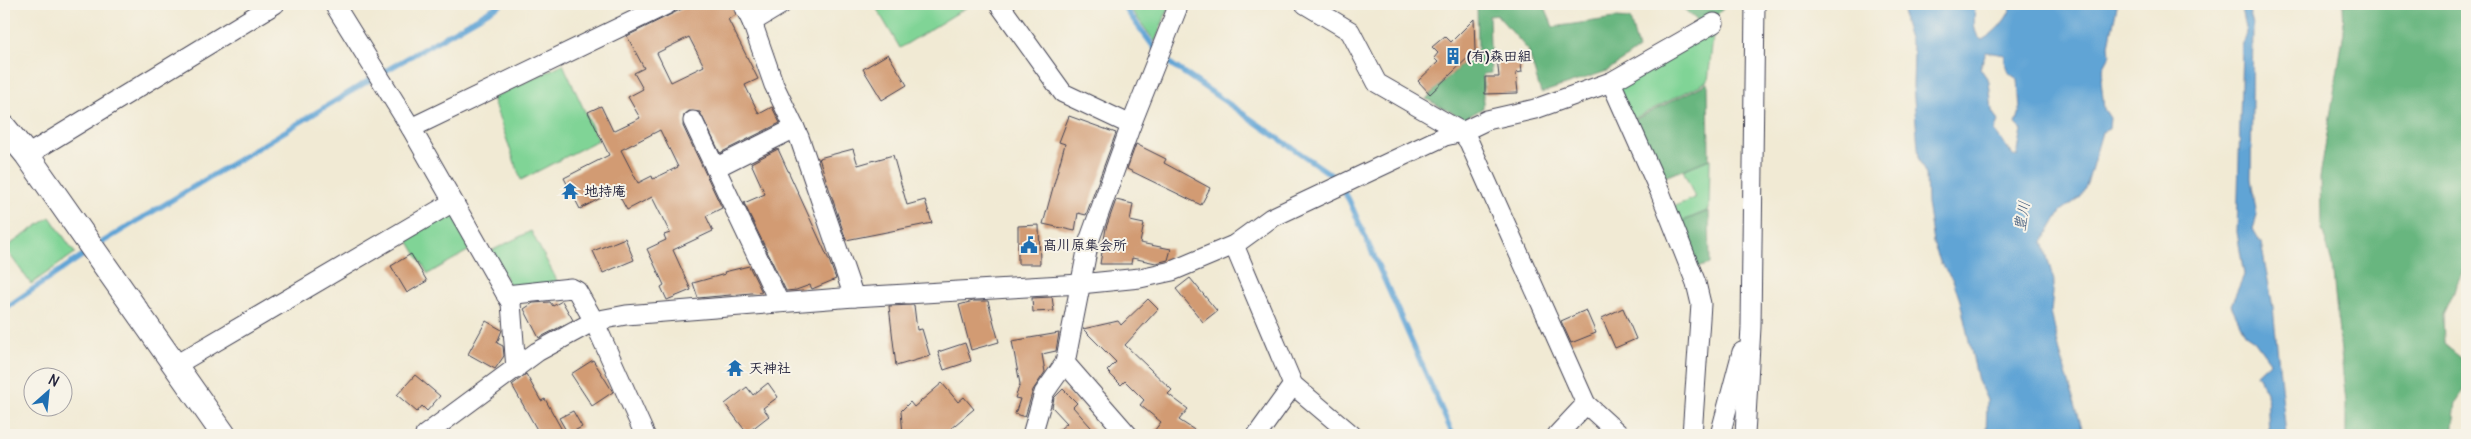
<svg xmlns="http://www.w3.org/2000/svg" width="2471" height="439" viewBox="0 0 2471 439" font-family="Delius,'Klee One',sans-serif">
<rect width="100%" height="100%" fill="#f7f3e8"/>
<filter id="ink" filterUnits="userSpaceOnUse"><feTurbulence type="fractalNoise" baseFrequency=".02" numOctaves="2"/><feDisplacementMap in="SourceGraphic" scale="10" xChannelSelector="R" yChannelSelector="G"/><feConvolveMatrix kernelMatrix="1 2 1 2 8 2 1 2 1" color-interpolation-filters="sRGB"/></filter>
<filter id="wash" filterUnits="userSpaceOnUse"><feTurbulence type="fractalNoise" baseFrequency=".0096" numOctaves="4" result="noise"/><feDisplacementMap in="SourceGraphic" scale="20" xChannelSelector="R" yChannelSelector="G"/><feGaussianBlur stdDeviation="1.12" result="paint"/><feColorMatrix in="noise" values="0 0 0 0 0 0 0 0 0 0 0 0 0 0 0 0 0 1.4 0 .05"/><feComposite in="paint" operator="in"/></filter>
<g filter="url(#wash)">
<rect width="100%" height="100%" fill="#f1ead4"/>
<!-- green -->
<g fill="#80d496" stroke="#517b68">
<path d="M874 4H972L900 48Z"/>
<path d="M1127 4H1170L1155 42Z"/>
<path d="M1714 29 1708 81 1633 119 1617 85Z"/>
<path d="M563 64 598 140 521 180 492 98Z"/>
<path d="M1710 159 1709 210 1678 223 1672 207 1695 198 1683 170Z"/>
<path d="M447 213 454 216 473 248 428 274 406 237Z"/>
<path d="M50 217 75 253 31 284 5 248Z"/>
<path d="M531 231 560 286 513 291 491 251Z"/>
</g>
<!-- forest -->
<g fill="#68b67f" stroke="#456c5d">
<path d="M1477 4H1544L1553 27 1615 18 1630 19 1638 49 1607 71 1541 93 1528 50 1497 15 1489 16 1491 73 1483 74V108L1464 119 1426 99 1478 49Z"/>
<path d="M1678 4H1725V7L1716 16 1700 23Z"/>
<path d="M2343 4 2467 5V262L2443 314 2444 344 2467 363V386L2456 402 2452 435H2346V403L2332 264 2321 225 2320 177 2344 32Z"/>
<path d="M1708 83 1709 159 1660 179 1634 120Z"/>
<path d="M1709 211 1710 264 1696 268 1678 223Z"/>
</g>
<!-- water -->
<g fill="#61a4d5" stroke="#426388" fill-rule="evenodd">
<path d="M1903 4H1975C1975 16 1971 33 1982 40 1995 33 2009 18 2012 4H2116L2117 6 2109 45 2110 55 2104 66 2101 80 2104 109 2110 118 2109 129 2102 132 2088 181 2081 197 2061 211 2043 242 2054 281 2051 312 2059 349 2084 435H1986L1987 400 1978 381 1960 301 1953 280 1941 264 1933 243 1927 203 1926 175 1919 160 1913 86 1914 53 1904 23ZM1986 52 2005 55C2005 67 2006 73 2018 79L2020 111 2016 124 2022 130 2017 156H2014L1994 131 1998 121 1992 111 1989 81 1980 68Z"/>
<path d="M2240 4H2247L2253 24 2251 179 2257 216 2253 229 2261 243 2273 307 2286 435H2269L2267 392 2257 374 2270 362 2254 340 2245 334 2231 305 2244 275 2237 232 2242 46 2246 32Z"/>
</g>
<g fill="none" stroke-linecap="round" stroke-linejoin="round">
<!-- stream -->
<g stroke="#61a4d5" stroke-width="5.5">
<path d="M1122 4 1156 50"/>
<path d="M1163 57 1171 64 1336 178 1349 200 1453 435"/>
<path d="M96 246 368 81 501 4"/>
<path d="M4 309 89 251"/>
</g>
</g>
<g id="blocks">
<!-- building -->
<g fill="#d29b73" fill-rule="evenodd">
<path d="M692 4H732L736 15 728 19 758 79 745 85 759 114 772 107 780 123 720 153 700 112 689 111 684 115 683 126 722 208 706 216 713 231 673 250 691 290 667 300 661 287 664 285 647 249 666 240 664 235 670 233 652 197 627 210 616 190 580 209 564 178 609 155 588 112 601 106 613 131 640 118 628 97 643 89 634 73 644 68 627 36ZM689 37 704 66 671 82 657 53ZM660 130 678 167 653 179 652 176 638 183 621 150Z"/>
<path d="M1474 19 1475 51 1430 94 1418 81 1438 62 1434 58 1438 53 1432 47 1445 36 1451 42Z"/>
<path d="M888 54 907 85 882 100 863 69Z"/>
<path d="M1520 55 1522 72 1516 73 1518 93 1485 94V77H1499L1497 57Z"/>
<path d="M1069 116 1116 133 1086 215 1078 213 1075 231 1043 224 1065 144 1059 142Z"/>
<path d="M1136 144 1166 159 1164 163 1210 188 1201 205 1127 169Z"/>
<path d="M778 149 829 260 836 279 812 289 810 285 796 290 786 291 744 203 765 194 751 163Z"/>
<path d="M853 149 858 165 893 155 907 205 925 200 932 223 846 240 819 158Z"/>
<path d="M1116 200 1133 204 1130 221 1144 224 1140 243 1171 249 1168 260 1156 263 1132 258 1131 264H1100L1106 228Z"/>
<path d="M1039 225 1040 264H1018V226Z"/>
<path d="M625 238 634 260 603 273 593 251Z"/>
<path d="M411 254 427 281 407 293 391 266Z"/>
<path d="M749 266 762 292 698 298 693 283 725 274 724 272Z"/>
<path d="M1190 278 1217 311 1203 322 1176 289Z"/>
<path d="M1052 297 1054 311 1033 312 1032 298Z"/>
<path d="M1148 299 1158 309 1125 345 1172 390 1168 394 1188 409 1179 420 1202 435H1151L1161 422 1140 405 1144 400 1125 381 1121 385 1107 371 1116 362 1083 329 1118 321 1121 325Z"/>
<path d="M562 301 573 320 539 338 524 309 533 303 550 302 553 306Z"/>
<path d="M973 301H988L999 342 971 350 959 305Z"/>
<path d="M914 305 917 330 922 329 930 356 896 366 889 306Z"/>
<path d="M1623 308 1636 339 1615 348 1602 318Z"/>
<path d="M1586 310 1596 333 1571 343 1561 321Z"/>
<path d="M486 321 502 330 497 343 503 346 504 356 495 369 468 354Z"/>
<path d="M1059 333 1056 351 1042 354 1045 372 1033 390 1025 417 1015 414 1020 399 1015 398 1020 384 1012 341Z"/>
<path d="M965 343 971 361 944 370 938 352Z"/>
<path d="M593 360 613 392 592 406 571 374Z"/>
<path d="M526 374 541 401 545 399 562 430 552 435H540L512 385Z"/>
<path d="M415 375 440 396 427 411 422 406 417 412 397 395Z"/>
<path d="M768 383 778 397 763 408 769 416 747 433 725 404 747 387 753 395Z"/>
<path d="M942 383 958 402 964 397 974 409 943 435H903L901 411 910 402 914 407Z"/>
<path d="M1063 389 1077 403 1073 407 1098 435H1053L1067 423 1052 407 1054 398Z"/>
<path d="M573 411 582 427 568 434 559 418Z"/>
</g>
</g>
</g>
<g filter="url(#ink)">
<use href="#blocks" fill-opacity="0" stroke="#414052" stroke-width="1"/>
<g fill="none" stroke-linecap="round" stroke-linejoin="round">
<!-- minor casing -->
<g stroke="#414052" stroke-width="21">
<g id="minor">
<path d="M334 4 411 128 511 303 516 369"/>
<path d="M743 4 752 22 774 85 799 137 854 297"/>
<path d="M999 4 1063 93 1131 125"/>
<path d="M1305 4 1350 31 1377 83 1462 132 1469 142 1586 404 1620 435"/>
<path d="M752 22 782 4"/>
<path d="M1611 82 1660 192 1696 283 1701 304 1692 435"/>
<path d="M693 121 779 302"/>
<path d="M411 128 668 4"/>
<path d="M27 155 275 4"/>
<path d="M715 168 795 128"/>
<path d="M1234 245 1293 385 1352 435"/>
<path d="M506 295 571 288 577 291 594 321 645 435"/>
<path d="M1065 363 1128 435"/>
<path d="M174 366 453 202"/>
<path d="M425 435 537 352 594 321 626 315 854 297 1080 284 1140 278 1172 271 1234 245 1271 218 1445 136 1462 132 1487 120 1535 109 1611 82 1714 23"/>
<path d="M1032 435 1044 393 1065 363 1089 241 1131 125 1179 4"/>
<path d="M1257 435 1293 385"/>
<path d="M1557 435 1586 404"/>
<path d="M1720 435 1742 352"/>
<path d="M1745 435 1751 327 1755 4"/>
</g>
</g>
<!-- tertiary casing -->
<g stroke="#414052" stroke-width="26">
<path id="tertiary" d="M4 127 27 155 224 435"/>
</g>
<!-- minor -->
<use href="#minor" stroke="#fff" stroke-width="19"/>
<!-- tertiary -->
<use href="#tertiary" stroke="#fff" stroke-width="24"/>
</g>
</g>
<!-- icons -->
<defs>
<g id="building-bare" transform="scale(1.35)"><path d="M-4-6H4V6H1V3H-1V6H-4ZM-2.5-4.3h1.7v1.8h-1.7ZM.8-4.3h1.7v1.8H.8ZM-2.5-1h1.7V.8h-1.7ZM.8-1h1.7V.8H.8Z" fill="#1f6fb2" stroke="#f7f3e8" stroke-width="2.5" paint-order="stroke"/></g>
<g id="temple-bare" transform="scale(1.35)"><path d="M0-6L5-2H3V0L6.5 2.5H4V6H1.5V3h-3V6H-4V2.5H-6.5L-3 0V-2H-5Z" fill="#1f6fb2" stroke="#f7f3e8" stroke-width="2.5" paint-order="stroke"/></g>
<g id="civic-bare" transform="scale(1.35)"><path d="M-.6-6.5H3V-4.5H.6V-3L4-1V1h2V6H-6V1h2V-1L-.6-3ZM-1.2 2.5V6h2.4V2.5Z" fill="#1f6fb2" stroke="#f7f3e8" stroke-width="2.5" paint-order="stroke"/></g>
</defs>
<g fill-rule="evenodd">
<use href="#building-bare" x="1453" y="56"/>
<use href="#temple-bare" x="570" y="191"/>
<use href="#civic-bare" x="1029" y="245"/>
<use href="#temple-bare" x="735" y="368"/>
</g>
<g text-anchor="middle" stroke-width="4" stroke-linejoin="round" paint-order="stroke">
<!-- poi labels -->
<g font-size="14" font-weight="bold" fill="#22223b" stroke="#f7f3e8" text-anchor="start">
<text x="1467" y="61">(有)森田組</text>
<text x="584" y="196">地持庵</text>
<text x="1043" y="250">髙川原集会所</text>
<text x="749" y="373">天神社</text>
</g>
<!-- water labels -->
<g font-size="15" font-style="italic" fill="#3b5679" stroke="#f7f3e8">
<text transform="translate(2022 216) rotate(-80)" y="5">豊川</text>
</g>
</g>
<!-- margin -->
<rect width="2471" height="439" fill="none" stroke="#f7f3e8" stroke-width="20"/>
<!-- north arrow -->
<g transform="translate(48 392) rotate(27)"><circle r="24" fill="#f7f3e8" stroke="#a29fa3"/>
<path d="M0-4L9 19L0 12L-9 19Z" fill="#1f6fb2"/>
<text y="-8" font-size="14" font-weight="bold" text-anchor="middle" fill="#22223b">N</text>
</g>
</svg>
